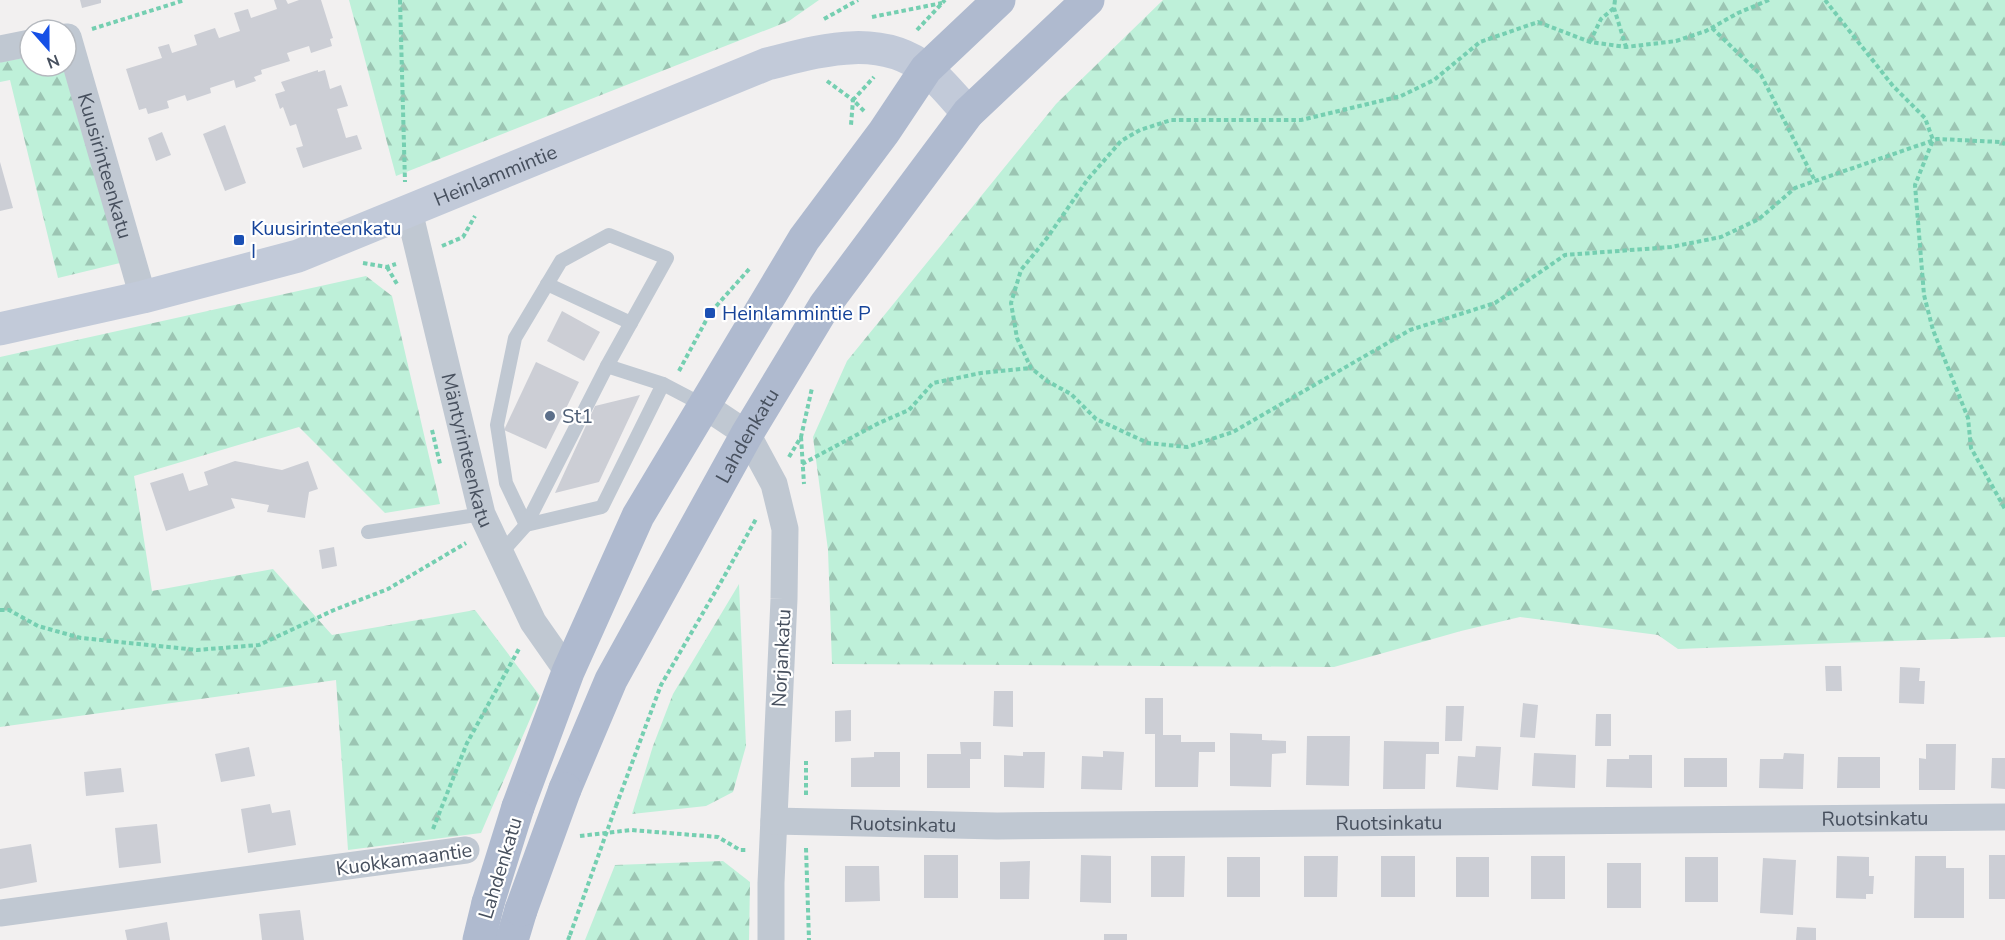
<svg xmlns="http://www.w3.org/2000/svg" width="2005" height="940" viewBox="0 0 2005 940" font-family="'Nunito Sans',sans-serif">
<defs>
<pattern id="forest-firs" width="22" height="20" patternUnits="userSpaceOnUse" patternTransform="scale(1.5)"><rect width="22" height="20" fill="#bef0d9"/><path d="M5 1l3.5 6h-7zM16 11l3.5 6h-7z" fill="#9cc5b3"/></pattern>
</defs>
<rect width="100%" height="100%" fill="#f2f0f0"/>
<!-- forest -->
<g fill="url(#forest-firs)">
<path d="M349 0H819L789 21 396 176Z"/>
<path d="M1163 0H2005V637L1678 649 1658 635 1520 617 1461 631 1334 667 832 664 828 550 813 437 847 361 1056 104Z"/>
<path d="M30 57V66H63L120 263 58 278 10 80 0 82V62Z"/>
<path d="M366 276 392 296 440 504 385 513 299 427 134 476 152 591 273 569 332 635 475 610 540 696 481 833 348 850 336 680 0 727V357Z"/>
<path d="M739 584 746 746 733 792 706 806 632 814 653 746 673 694Z"/>
<path d="M723 861 750 882 749 940H585L615 865Z"/>
</g>
<!-- building -->
<g fill="#ccced5">
<path d="M80 0H101V3L82 8Z"/>
<path d="M274 0H286L288 4 299 0H321L333 38 330 39 332 46 311 53 309 46 287 53 290 61 261 70 262 74 254 77 256 81 236 88 234 80 210 88 211 93 187 101 185 95 167 101 169 108 148 114 146 108 139 110 126 69 162 58 158 47 169 44 172 53 197 45 194 35 215 28 219 38 240 31 234 13 248 9 251 18 277 9Z"/>
<path d="M318 70V72L325 70 330 89 341 85 348 106 337 109 346 138 357 135 362 149 303 168 296 148 303 146 296 124 290 126 283 107 280 109 275 94 285 91 281 82Z"/>
<path d="M225 125 246 183 225 191 203 134Z"/>
<path d="M162 132 171 155 156 161 148 138Z"/>
<path d="M0 162 13 208 0 211Z"/>
<path d="M562 311 600 332 584 361 547 341Z"/>
<path d="M536 362 579 382 546 449 504 430Z"/>
<path d="M640 395 599 482 555 493 595 406Z"/>
<path d="M235 461 282 470 308 461 318 489 309 492 305 518 267 512 269 505 231 498 235 508 166 531 150 483 183 473 189 491 208 485 204 472Z"/>
<path d="M334 547 337 566 322 569 319 550Z"/>
<path d="M1825 666H1841L1842 691H1826Z"/>
<path d="M1900 667 1920 668 1919 681H1925L1924 704 1899 703Z"/>
<path d="M994 691H1013V727L993 726Z"/>
<path d="M1145 698H1163V735H1181V742H1215V752H1199L1198 787H1155V734H1145Z"/>
<path d="M1523 703 1538 705 1535 738 1520 737Z"/>
<path d="M1446 706H1464L1462 741H1445Z"/>
<path d="M851 710V741L835 742V711Z"/>
<path d="M1596 714H1611V746H1595Z"/>
<path d="M1230 733 1262 734V740L1286 741V753L1272 754 1271 787 1230 786Z"/>
<path d="M1307 736H1350L1349 786 1306 785Z"/>
<path d="M1384 741 1439 742V754H1426L1425 789H1383Z"/>
<path d="M960 742H981V759H970V788H927V754H961Z"/>
<path d="M1926 744H1956L1955 790H1919V758L1926 759Z"/>
<path d="M1476 746 1501 747 1498 790 1456 787 1458 756 1475 757Z"/>
<path d="M249 747 255 776 221 782 215 754Z"/>
<path d="M1103 751 1124 752 1122 790 1081 789 1082 756 1103 757Z"/>
<path d="M874 752H900V787H851V758L874 757Z"/>
<path d="M1023 752H1045L1044 788 1004 787V755L1023 756Z"/>
<path d="M1534 753 1576 755 1575 788 1532 786Z"/>
<path d="M1784 753 1804 754 1803 789 1759 788 1760 759H1783Z"/>
<path d="M1629 755H1652V788L1606 787 1607 759H1629Z"/>
<path d="M1838 757H1880V788H1837Z"/>
<rect x="1684" y="758" width="43" height="29"/>
<path d="M1992 758H2005V789L1991 788Z"/>
<path d="M121 768 124 792 86 796 84 772Z"/>
<path d="M270 804 272 813 290 810 296 845 248 853 241 809Z"/>
<path d="M157 824 161 863 119 868 115 828Z"/>
<path d="M31 844 37 882 0 889V849Z"/>
<rect x="924" y="855" width="34" height="43"/>
<path d="M1081 855 1111 856V903L1080 902Z"/>
<rect x="1989" y="855" width="16" height="44"/>
<path d="M1151 856H1185L1184 897H1151Z"/>
<path d="M1304 856H1338L1337 897H1304Z"/>
<rect x="1381" y="856" width="34" height="41"/>
<rect x="1531" y="856" width="34" height="43"/>
<path d="M1837 856 1869 857V876H1874L1873 894H1866V899L1836 898Z"/>
<path d="M1915 856H1946V868H1964V918H1914Z"/>
<rect x="1227" y="857" width="33" height="40"/>
<rect x="1456" y="857" width="33" height="40"/>
<rect x="1685" y="857" width="33" height="45"/>
<path d="M1763 858 1796 860 1793 915 1760 913Z"/>
<path d="M1030 861 1029 899H1000V862Z"/>
<rect x="1607" y="863" width="34" height="45"/>
<path d="M845 866H879L880 901 845 902Z"/>
<path d="M300 910 304 940H262L259 914Z"/>
<path d="M167 922 170 940H127L125 930Z"/>
<path d="M1797 927 1816 928V940H1796Z"/>
<rect x="1104" y="934" width="23" height="6"/>
</g>
<g fill="none" stroke-linecap="round" stroke-linejoin="round">
<!-- path -->
<g stroke="#75cfb1" stroke-width="4" stroke-dasharray="4.5 3" stroke-linecap="butt">
<path d="M400 0 405 182"/>
<path d="M1615 0 1614 8 1626 47"/>
<path d="M1769 0 1738 13 1706 31 1676 41 1626 47 1590 42 1538 22 1480 42 1434 80 1401 96 1301 120H1171L1140 130 1121 141 1088 179 1047 238 1021 270 1011 303 1017 338 1031 368 1047 381 1071 394 1096 419 1148 443 1187 447 1233 432 1410 330 1495 303 1565 255 1671 247 1721 237 1759 219 1795 188 1937 139 2000 142 2005 144"/>
<path d="M1825 0 1893 86 1925 118 1933 140 1915 185 1924 295 1933 330 1968 418 1971 448 2005 509"/>
<path d="M872 17 942 3"/>
<path d="M824 19 858 0"/>
<path d="M1712 28 1761 75 1815 181"/>
<path d="M92 29 185 0"/>
<path d="M917 30 945 0"/>
<path d="M1590 42 1601 19 1614 8"/>
<path d="M827 81 853 100 851 125"/>
<path d="M864 111 853 100 874 77"/>
<path d="M442 246 463 237 475 216"/>
<path d="M363 263 387 267 396 264"/>
<path d="M387 267 397 284"/>
<path d="M679 371 710 313 751 267"/>
<path d="M432 430 440 464"/>
<path d="M801 437 804 484"/>
<path d="M789 457 801 437 812 388"/>
<path d="M802 464 879 423 909 410 933 383 981 373 1031 368"/>
<path d="M0 610H9L38 626 81 638 197 650 259 645 334 610 388 589 466 543"/>
<path d="M806 795V761"/>
<path d="M616 806 661 685 725 575 756 519"/>
<path d="M433 829 467 743 520 647"/>
<path d="M580 836 631 830 718 837 740 850H748"/>
<path d="M806 848 809 940"/>
<path d="M568 940 570 935"/>
</g>
<!-- lane -->
<g stroke="#c0c8d2" stroke-width="14">
<path d="M547 284 631 323"/>
<path d="M607 366 667 258 609 235 561 261 515 338 497 425 506 483 526 525 602 507 663 384"/>
<path d="M368 532 482 514"/>
<path d="M501 553 526 525 607 366 663 384 705 406"/>
</g>
<!-- street -->
<g stroke="#c0c8d2" stroke-width="27">
<path id="s1" d="M66 37H68L143 297"/>
<path d="M0 49 30 43"/>
<path id="s2" d="M409 211 482 514 533 622 568 672"/>
<path d="M705 406 747 434 774 484 785 529 784 599 771 883V940"/>
<path id="s3" d="M774 821 997 826 2005 817"/>
<path d="M0 913 466 850"/>
</g>
<!-- secondary -->
<path stroke="#c2cad9" stroke-width="33" id="s4" d="M0 329 143 297 298 256 767 64C819 51 880 32 927 70 942 82 955 99 968 113"/>
<!-- primary -->
<g stroke="#afbacf" stroke-width="33">
<path id="s5" d="M565 789 611 680 747 434 825 305 968 113 1088 0"/>
<path d="M518 807 568 672 638 516 804 239 884 132 926 69 999 0"/>
<path d="M479 940 488 903"/>
<path d="M512 940 521 910"/>
</g>
<!-- path-bridge -->
<path stroke="#75cfb1" stroke-width="4" stroke-dasharray="4.5 3" stroke-linecap="butt" d="M570 935 616 806"/>
<!-- primary-bridge -->
<g stroke="#afbacf" stroke-width="33">
<path d="M488 903 518 807"/>
<path d="M521 910 565 789"/>
</g>
</g>
<!-- markers -->
<g fill="#1a4fb4" stroke="#fff" stroke-width="2">
<rect x="233" y="234" width="12" height="12" rx="3"/>
<rect x="704" y="307" width="12" height="12" rx="3"/>
</g>
<circle fill="#5c6f8a" stroke="#fff" stroke-width="2" cx="550" cy="416" r="6"/>
<g text-anchor="middle" stroke-width="4.5" stroke-linejoin="round" paint-order="stroke">
<!-- street labels -->
<g font-size="20" fill="#47505e" stroke="#fff">
<text dy="7" stroke="none"><textPath href="#s1" startOffset="136">Kuusirinteenkatu</textPath></text>
<text dy="7" stroke="none"><textPath href="#s4" startOffset="520">Heinlammintie</textPath></text>
<text dy="7" stroke="none"><textPath href="#s5" startOffset="398">Lahdenkatu</textPath></text>
<text dy="7" stroke="none"><textPath href="#s2" startOffset="246">Mäntyrinteenkatu</textPath></text>
<text transform="translate(781 658) rotate(-87)" y="7">Norjankatu</text>
<text dy="7" stroke="none"><textPath href="#s3" startOffset="1101">Ruotsinkatu</textPath></text>
<text dy="7" stroke="none"><textPath href="#s3" startOffset="615">Ruotsinkatu</textPath></text>
<text dy="7" stroke="none"><textPath href="#s3" startOffset="129">Ruotsinkatu</textPath></text>
<text transform="translate(404 859) rotate(-8)" y="7">Kuokkamaantie</text>
<text transform="translate(500 868) rotate(-73)" y="7">Lahdenkatu</text>
</g>
<!-- transit labels -->
<g font-size="20" fill="#164399" stroke="#fff" text-anchor="start">
<text x="251" y="235">Kuusirinteenkatu<tspan x="251" dy="23">I</tspan></text>
<text x="722" y="320">Heinlammintie P</text>
</g>
<!-- service labels -->
<g font-size="20" fill="#4e5e75" stroke="#fff" text-anchor="start">
<text x="562" y="423">St1</text>
</g>
</g>
<!-- north arrow -->
<g transform="translate(48 48) rotate(159)"><circle r="28" fill="#ffffff" stroke="#b5b9bf" stroke-width="1.5"/>
<path d="M0-4.5L10 22L0 15L-10 22Z" fill="#1650e6"/>
<text y="-9" font-size="16" font-weight="bold" text-anchor="middle" fill="#47505e">N</text>
</g>
</svg>
